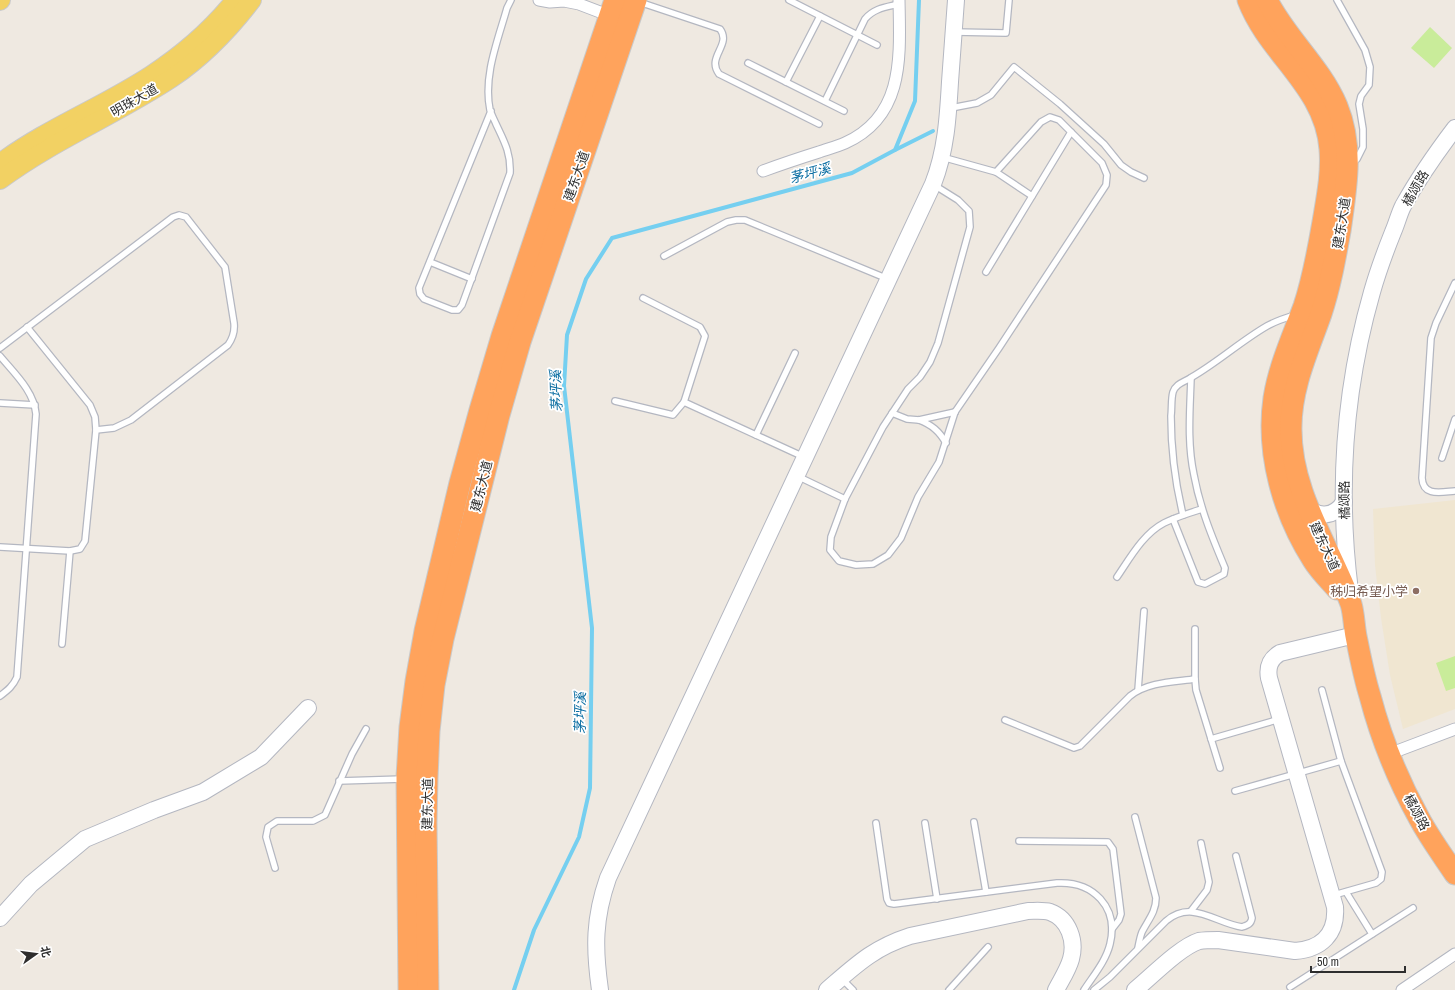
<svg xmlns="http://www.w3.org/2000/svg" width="1455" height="990" viewBox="0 0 1455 990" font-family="'Archivo Narrow','Noto Sans SC',sans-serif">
<rect width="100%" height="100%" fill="#efe9e1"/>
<!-- education -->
<path fill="#f0e6d1" d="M1455 500V709L1403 729 1390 675 1381 618 1375 565 1373 509Z"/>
<!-- pitch -->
<g fill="#c9ec9a">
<path d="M1430 27 1452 48 1434 68 1411 48Z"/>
<path d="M1455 656V688L1446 691 1436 663Z"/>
</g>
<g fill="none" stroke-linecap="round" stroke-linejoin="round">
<!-- stream -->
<g stroke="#75cff0" stroke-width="4">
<path d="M895 150 933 131"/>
<path d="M514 990 534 930 579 837 590 788 592 628 564 386 567 335 586 279 612 238 852 173 895 150 915 101 919 0"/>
</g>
<!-- lane casing -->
<g stroke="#b4b7c1" stroke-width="8">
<g id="lane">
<path d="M789 0 877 45"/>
<path d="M1337 0 1365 50 1370 67 1369 85 1361 96 1359 104 1363 129V147L1357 159 1352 164"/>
<path d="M639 2 720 29C732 45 706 57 719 74L819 124"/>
<path d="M954 32 1006 33 1009 0"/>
<path d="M748 63 844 111"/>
<path d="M786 82 820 16"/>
<path d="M825 101 865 19C874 8 887 7 899 4"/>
<path d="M951 108 977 103 991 95 1014 67 1060 104 1104 144 1121 165 1131 172 1144 178"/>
<path d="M491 111 419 288 420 294 424 299 452 310H458L462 305 510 173C511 153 504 141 496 124 494 119 491 114 490 110 483 76 498 40 507 8L511 0"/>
<path d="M996 172 1032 196"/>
<path d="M934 185 958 200 969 211 970 227 938 343 930 362 920 377 908 389 883 427 845 499 831 537 830 550 839 561 856 565 873 564 888 555 901 538 918 497 939 462 955 412 999 348 1106 185 1107 175 1102 163 1059 120 1050 117 1041 122 996 172 942 157"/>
<path d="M664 256 727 222 736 220H745L888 279"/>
<path d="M430 262 472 279"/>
<path d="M986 272 1071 132"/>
<path d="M1455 283 1436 323 1431 338 1422 478C1423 497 1441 492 1455 491"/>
<path d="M0 348 173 217 179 215 186 217 225 267 234 323C235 332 233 338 228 345L131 420 114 428 96 430"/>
<path d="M0 356C14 373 34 391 36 414L17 677C13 686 8 690 0 696"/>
<path d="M615 401 673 415 684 402 705 336 700 327 643 298"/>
<path d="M684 402 804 457"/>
<path d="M0 403 35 405"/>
<path d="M892 413 907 419 919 420 955 412"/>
<path d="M919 420C932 425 939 431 946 443"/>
<path d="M756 435 795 353"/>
<path d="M1442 458 1455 419"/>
<path d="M797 476 845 499"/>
<path d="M1183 515C1175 482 1171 450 1171 416 1172 408 1171 399 1173 392 1176 383 1185 382 1192 377 1218 362 1241 341 1267 326 1276 321 1285 318 1295 315"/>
<path d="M1173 519 1198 582 1205 584 1224 574 1225 568C1212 537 1200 508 1194 475 1187 443 1190 410 1191 378"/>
<path d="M0 547 70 551 80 549 85 541 96 430 95 417 90 405 27 327"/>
<path d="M1117 577C1130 558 1143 534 1164 523 1176 517 1189 513 1202 509"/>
<path d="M1195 629V679L1196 690 1220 768"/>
<path d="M62 644 70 551"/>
<path d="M1138 690 1144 611"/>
<path d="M1322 690 1341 761 1382 872 1381 879 1376 883 1334 895"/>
<path d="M1005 720 1074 748 1080 746 1130 696C1148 682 1173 682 1195 679"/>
<path d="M1211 739 1280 719"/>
<path d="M339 781 403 779"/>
<path d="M1235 791 1341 761"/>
<path d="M1135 817 1156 898C1156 912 1148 920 1142 932 1140 937 1139 943 1138 948"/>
<path d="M974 822 986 892"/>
<path d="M876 823 887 899 889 903 894 904 1057 883C1093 881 1119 907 1110 944 1106 961 1093 976 1084 990"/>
<path d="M925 823 937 899"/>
<path d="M1019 841 1108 842 1113 849 1121 914 1119 920 1112 929"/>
<path d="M275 868 266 837 268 827 277 821H313L325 815 352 754 366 729"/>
<path d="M1346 892 1372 934"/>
<path d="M1191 911 1207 890 1209 882 1201 843"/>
<path d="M842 979 853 990"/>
<path d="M1290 987 1413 908"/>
<path d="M949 990 988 947"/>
<path d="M1094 990 1110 977 1166 921C1192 899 1215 923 1242 927 1248 925 1251 924 1252 918L1236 856"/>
</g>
</g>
<!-- street casing -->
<g stroke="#b4b7c1" stroke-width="13">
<g id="street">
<path d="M539 0 550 2 564 1 579 4 613 17"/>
<path d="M763 171C782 164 800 158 819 152 827 149 836 147 845 143 905 116 900 56 899 0"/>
<path d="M1389 754 1455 729"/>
<path d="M1402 990 1455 954"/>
</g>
</g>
<!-- secondary casing -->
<g stroke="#b4b7c1" stroke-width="18">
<g id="secondary">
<path d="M1306 503C1315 520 1335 517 1344 502"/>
<path d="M1350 591C1337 489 1344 390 1372 292 1378 271 1385 252 1393 232 1397 223 1399 214 1403 206 1418 179 1436 153 1455 128"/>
<path d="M0 918 31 884 85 839 154 810 203 792 261 757 308 708"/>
<path d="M600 990C594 948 594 918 608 878L933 184C946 151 948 117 950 82 952 55 954 27 956 0"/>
<path d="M827 990C856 965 873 948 910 936L1028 911C1035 911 1043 910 1050 912 1069 919 1076 941 1071 959 1068 970 1061 980 1056 990"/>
<path d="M1135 990C1151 977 1180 947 1199 941 1205 940 1211 940 1218 940L1295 951C1321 949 1337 934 1335 907L1269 678C1267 667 1270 659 1280 653L1355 635"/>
</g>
</g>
<!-- primary casing -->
<g stroke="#c9c9c9" stroke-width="20">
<g id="primary">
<path d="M0 1 1 0"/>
<path d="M0 163C47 128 102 107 151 75 183 54 211 30 235 0"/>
<path d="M0 180C54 140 116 115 172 78 203 57 229 30 252 0"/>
</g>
</g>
<!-- highway casing -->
<g stroke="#c9c9c9" stroke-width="23">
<g id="highway">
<path d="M1248 0C1269 55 1325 86 1330 149 1332 174 1327 198 1323 222 1318 251 1313 279 1304 306 1293 336 1279 366 1274 398 1266 453 1283 513 1313 560 1319 570 1329 580 1337 589"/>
<path d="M1267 0C1286 38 1320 66 1337 106 1354 147 1346 189 1340 231 1335 259 1330 287 1321 314 1308 351 1291 387 1291 427 1290 492 1329 545 1351 604 1354 614 1354 626 1356 636 1360 656 1364 677 1370 696 1381 738 1398 780 1419 818 1429 837 1443 856 1455 874"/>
<path d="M409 990 407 777 410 727 416 681 425 631 460 483 480 410 502 336 615 0"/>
<path d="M428 990 426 822 427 778 429 731 434 685 443 639 499 415 520 342 636 0"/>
</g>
</g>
<!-- lane -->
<use href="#lane" stroke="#fff" stroke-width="5.5"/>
<!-- street -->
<use href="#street" stroke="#fff" stroke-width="11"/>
<!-- secondary -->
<use href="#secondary" stroke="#fff" stroke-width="16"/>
<!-- primary -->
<use href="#primary" stroke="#f2d163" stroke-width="18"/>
<!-- highway -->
<use href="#highway" stroke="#ffa35c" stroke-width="21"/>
</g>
<!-- markers -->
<circle fill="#8d6e63" stroke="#fff" stroke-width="1.5" cx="1416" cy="591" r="4"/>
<g text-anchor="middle" stroke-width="3.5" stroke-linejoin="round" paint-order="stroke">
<!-- street labels -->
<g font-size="13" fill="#2e2e2e" stroke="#fff">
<text transform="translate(134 100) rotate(-30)" y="5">明珠大道</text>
<text transform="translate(576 176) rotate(-71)" y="5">建东大道</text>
<text transform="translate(1415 188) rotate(-60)" y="5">橘颂路</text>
<text transform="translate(1341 223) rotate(-81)" y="5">建东大道</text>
<text transform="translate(481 486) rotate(-76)" y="5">建东大道</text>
<text transform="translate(1344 500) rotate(-91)" y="5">橘颂路</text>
<text transform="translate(1325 546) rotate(65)" y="5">建东大道</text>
<text transform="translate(427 804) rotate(-89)" y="5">建东大道</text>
<text transform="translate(1417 812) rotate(62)" y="5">橘颂路</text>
</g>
<!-- education labels -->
<g font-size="13" fill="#785e54" stroke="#fff" text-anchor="end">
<text x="1408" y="596">秭归希望小学</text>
</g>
<!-- water labels -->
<g font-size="14" font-style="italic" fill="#0d6fa3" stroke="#fff">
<text transform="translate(810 173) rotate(-15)" y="5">茅坪溪</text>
<text transform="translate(556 391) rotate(-92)" y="5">茅坪溪</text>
<text transform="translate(580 713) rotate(-89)" y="5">茅坪溪</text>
</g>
</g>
<!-- north arrow -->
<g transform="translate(36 954) rotate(76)" stroke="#ffffff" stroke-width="3" paint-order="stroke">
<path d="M0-3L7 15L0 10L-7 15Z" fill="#2e2e2e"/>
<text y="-6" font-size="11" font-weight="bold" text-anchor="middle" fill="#2e2e2e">北</text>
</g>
<!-- scale -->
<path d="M1311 966v6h94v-6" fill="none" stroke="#2e2e2e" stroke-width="2"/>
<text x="1317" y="966" font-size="12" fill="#2e2e2e" stroke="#ffffff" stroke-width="3" paint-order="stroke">50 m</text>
</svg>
